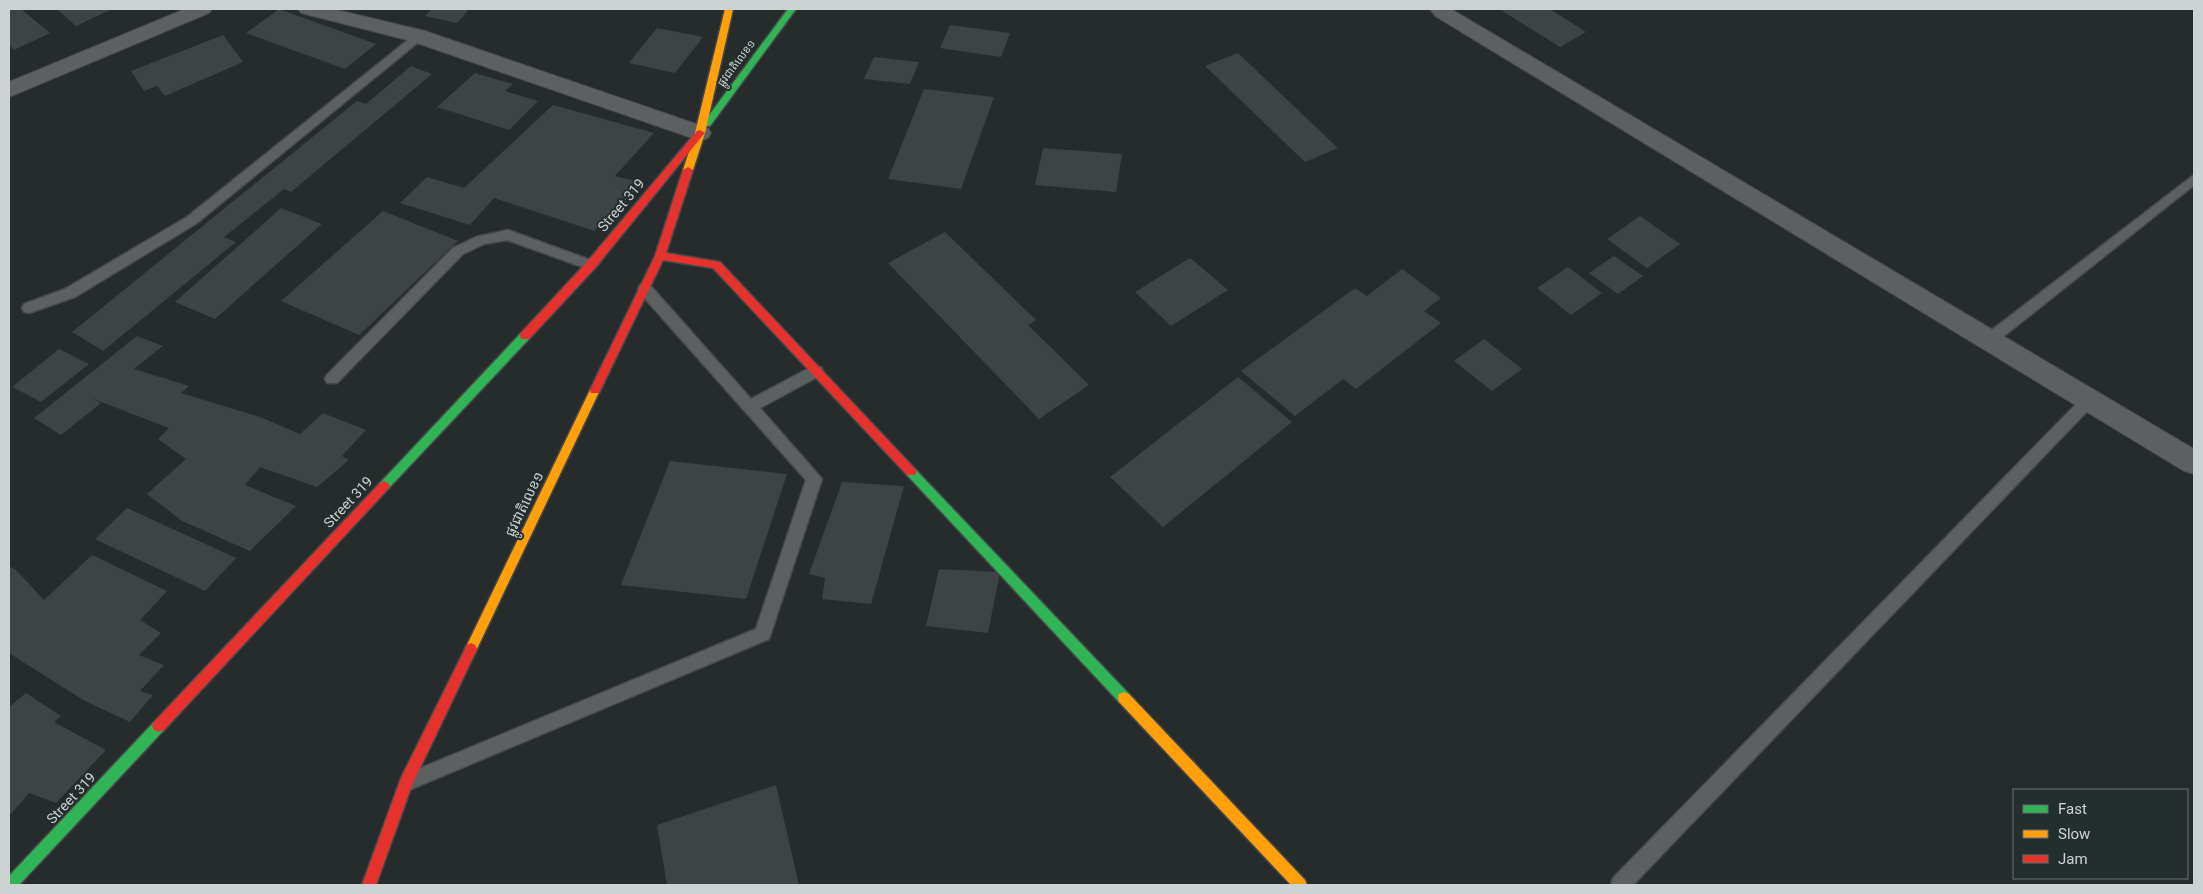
<svg xmlns="http://www.w3.org/2000/svg" width="2203" height="894" viewBox="0 0 2203 894" font-family="Roboto,'Noto Sans Khmer',sans-serif">
<rect width="100%" height="100%" fill="#262c2c"/>
<!-- building -->
<g fill="#3e4343">
<path d="M9 9H21L50 33 14 50 9 45Z"/>
<path d="M57 9H112L76 26Z"/>
<path d="M279 9 376 44 345 69 246 33Z"/>
<path d="M432 9H469L457 23 425 16Z"/>
<path d="M1499 9H1550L1586 32 1560 47Z"/>
<path d="M950 25 1010 33 1001 57 940 48Z"/>
<path d="M657 28 703 37 675 73 629 63Z"/>
<path d="M223 35 243 62 165 96 157 86 144 91 131 71Z"/>
<path d="M1238 53 1338 148 1305 162 1205 66Z"/>
<path d="M874 57 919 62 910 84 864 79Z"/>
<path d="M411 66 432 74 291 192 284 189 224 237 236 242 103 351 72 332 357 101 366 104Z"/>
<path d="M475 73 513 84 505 91 538 101 509 130 437 107Z"/>
<path d="M924 89 994 97 961 189 888 179Z"/>
<path d="M553 105 654 133 615 176 643 183 594 231 494 198 470 225 400 203 427 177 464 188Z"/>
<path d="M1043 148 1122 154 1116 192 1035 185Z"/>
<path d="M281 208 322 224 215 319 175 302Z"/>
<path d="M383 211 458 241 359 335 281 301Z"/>
<path d="M1640 216 1680 244 1647 268 1607 239Z"/>
<path d="M945 232 1036 320 1028 325 1089 385 1039 419 888 263Z"/>
<path d="M1614 256 1643 276 1618 294 1589 273Z"/>
<path d="M1190 258 1228 290 1171 326 1135 292Z"/>
<path d="M1568 267 1602 293 1571 315 1537 288Z"/>
<path d="M1402 269 1441 298 1424 311 1441 323 1356 389 1343 379 1295 416 1241 371 1355 288 1367 296Z"/>
<path d="M137 336 163 346 134 369 189 386 181 393 260 417 300 434 323 413 366 430 342 456 349 460 317 487 260 467 245 485 296 506 250 551 182 521 147 494 186 459 158 439 169 428 91 398 101 403 61 435 34 418Z"/>
<path d="M1484 339 1522 369 1492 391 1454 361Z"/>
<path d="M59 349 89 364 41 402 12 387Z"/>
<path d="M1238 377 1292 422 1163 527 1110 477Z"/>
<path d="M670 461 787 474 746 599 621 585Z"/>
<path d="M842 482 904 486 871 604 822 599 825 578 809 574Z"/>
<path d="M127 508 236 558 205 591 95 539Z"/>
<path d="M92 555 167 591 140 620 161 633 139 655 164 665 140 691 153 695 130 722 83 700 9 653V566L16 570 44 600Z"/>
<path d="M939 569 1000 572 988 633 926 626Z"/>
<path d="M26 693 61 716 54 722 106 750 56 803 29 793 9 816V707Z"/>
<path d="M776 785 799 885H667L657 825Z"/>
</g>
<g fill="none" stroke-linecap="round" stroke-linejoin="round">
<!-- lane casing -->
<g stroke="#454949" stroke-width="3">
<g id="lane">
<path d="M418 32 422 33V39L197 223 75 297 29 313 24 312 22 308 24 304 65 289 187 217Z"/>
<path d="M2194 175V185L1994 344H1984L1982 340 1984 336Z"/>
<path d="M508 230 596 262 598 265 591 270 507 240 484 244 463 254 337 383H327L325 379 327 375 453 248 476 237Z"/>
<path d="M645 284 650 285 751 399 811 367H821L823 371 821 375 760 408 822 479 769 639 416 787 410 790 404 787 401 781 404 775 756 629 806 480 640 293 638 289 640 285Z"/>
<path d="M2089 394 2094 396 2096 400 2094 404 1633 885H1611L1613 878 2084 396Z"/>
</g>
</g>
<!-- street casing -->
<g stroke="#454949" stroke-width="2">
<g id="street">
<path d="M185 9H212L209 13 9 97V82Z"/>
<path d="M298 9H333L425 31 708 128 711 133 708 138 700 141 692 138 411 41 301 13Z"/>
<path d="M1430 9H1451L2194 449V474L2184 471 1435 16Z"/>
</g>
</g>
<!-- fast casing -->
<g stroke="#454949" stroke-width="3">
<g id="fast">
<path d="M788 9H796L710 126H704V122Z"/>
<path d="M525 332 529 333 530 336 529 339 388 489 384 491 380 489 378 486 380 483 521 333Z"/>
<path d="M911 467 915 469 1129 694 1130 698 1129 702 1124 704 1119 702 907 475 905 472 907 469Z"/>
<path d="M159 720 164 722 166 726 164 730 19 885H9V876L154 722Z"/>
</g>
</g>
<!-- slow casing -->
<g stroke="#454949" stroke-width="3">
<g id="slow">
<path d="M725 9H733L705 133 693 170 688 173 683 170 695 133Z"/>
<path d="M595 386 600 390 475 653 471 655 467 653 465 649 467 645 590 390Z"/>
<path d="M1124 692 1129 694 1305 880 1307 885H1291L1119 702 1118 698 1119 694Z"/>
</g>
</g>
<!-- jam casing -->
<g stroke="#454949" stroke-width="3">
<g id="jam">
<path d="M700 130 705 133 703 135 595 268 529 339H521L520 336 521 333 587 262 697 131Z"/>
<path d="M688 167 693 170 666 253 720 262 915 469 917 472 915 475H907L713 268 663 260 599 393H591L590 390 655 256 683 170Z"/>
<path d="M384 481 388 483 390 486 388 489 164 730 159 732 154 730 152 726 154 722 380 483Z"/>
<path d="M471 643 475 645 477 649 412 785 376 885H362L401 778 467 645Z"/>
</g>
</g>
<!-- lane -->
<use href="#lane" fill="#5c6060" fill-rule="evenodd"/>
<!-- street -->
<use href="#street" fill="#5c6060" fill-rule="evenodd"/>
<!-- fast -->
<use href="#fast" fill="#30b455" fill-rule="evenodd"/>
<!-- slow -->
<use href="#slow" fill="#ff9f0a" fill-rule="evenodd"/>
<!-- jam -->
<use href="#jam" fill="#e5322d" fill-rule="evenodd"/>
</g>
<g text-anchor="middle" stroke-width="4" stroke-linejoin="round" paint-order="stroke">
<!-- far-street labels -->
<g font-size="11" fill="#ccd3d2" stroke="#242e2e">
<text transform="translate(736 63) rotate(-53)" y="4">ផ្លូវជាតិលេខ១</text>
</g>
<!-- street labels -->
<g font-size="14" fill="#ccd3d2" stroke="#242e2e">
<text transform="translate(621 205) rotate(-50)" y="5">Street 319</text>
<text transform="translate(348 502) rotate(-47)" y="5">Street 319</text>
<text transform="translate(524 504) rotate(-64)" y="5">ផ្លូវជាតិលេខ១</text>
<text transform="translate(71 798) rotate(-47)" y="5">Street 319</text>
</g>
</g>
<!-- border -->
<rect width="2203" height="894" fill="none" stroke="#ccd3d2" stroke-width="20"/>
<!-- legend -->
<rect x="2013" y="789" width="175" height="90" fill="#242e2e" stroke="#677070"/>
<rect x="2023" y="805" width="25" height="8" fill="#30b455" stroke="#677070"/>
<text x="2058" y="814" font-size="15" fill="#ccd3d2">Fast</text>
<rect x="2023" y="830" width="25" height="8" fill="#ff9f0a" stroke="#677070"/>
<text x="2058" y="839" font-size="15" fill="#ccd3d2">Slow</text>
<rect x="2023" y="855" width="25" height="8" fill="#e5322d" stroke="#677070"/>
<text x="2058" y="864" font-size="15" fill="#ccd3d2">Jam</text>
</svg>
